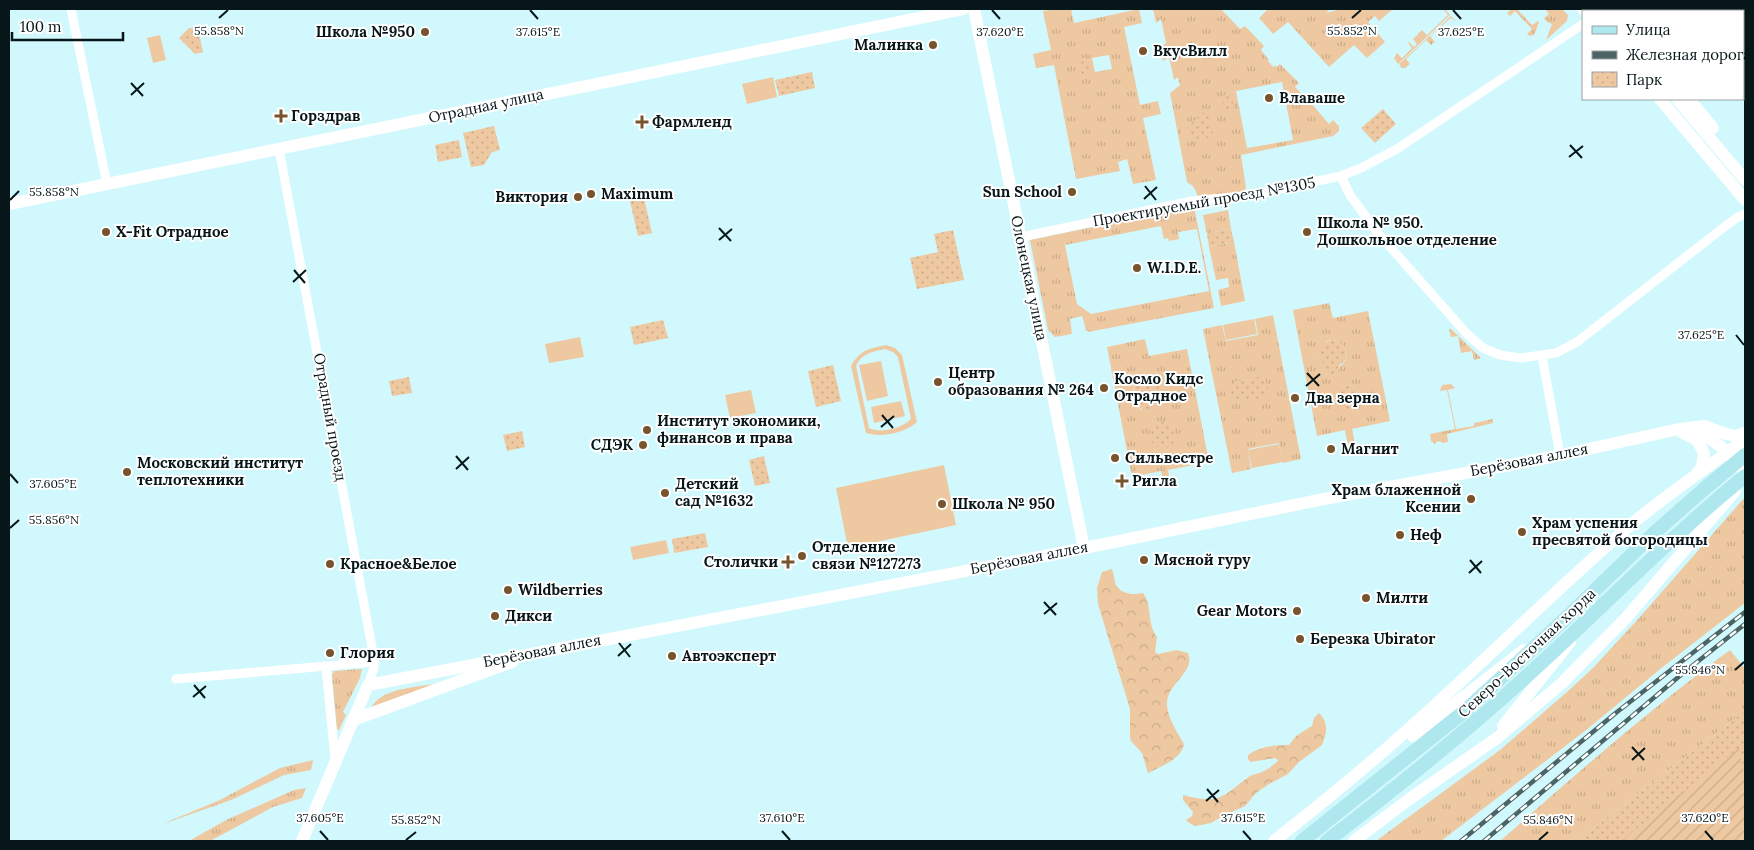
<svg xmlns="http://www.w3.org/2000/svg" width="1754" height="850" viewBox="0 0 1754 850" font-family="Lora,serif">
<defs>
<pattern id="grass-tufts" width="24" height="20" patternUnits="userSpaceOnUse" patternTransform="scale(1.25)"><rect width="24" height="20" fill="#eec8a0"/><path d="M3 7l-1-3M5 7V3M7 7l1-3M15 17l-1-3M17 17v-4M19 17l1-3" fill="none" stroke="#cbab89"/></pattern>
<pattern id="forest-crowns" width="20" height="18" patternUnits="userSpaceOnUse" patternTransform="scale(1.25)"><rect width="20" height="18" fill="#eec8a0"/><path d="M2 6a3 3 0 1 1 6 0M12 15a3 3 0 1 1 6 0" fill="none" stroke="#cbab89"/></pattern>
<pattern id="park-dots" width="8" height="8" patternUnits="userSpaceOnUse" patternTransform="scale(1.25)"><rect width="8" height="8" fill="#eec8a0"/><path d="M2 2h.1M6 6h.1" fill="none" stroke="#cbab89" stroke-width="1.8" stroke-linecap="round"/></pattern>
<pattern id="garden-furrows" width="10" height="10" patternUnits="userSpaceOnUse" patternTransform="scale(1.25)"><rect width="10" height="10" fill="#eec8a0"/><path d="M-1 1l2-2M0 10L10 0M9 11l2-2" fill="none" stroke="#cbab89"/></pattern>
</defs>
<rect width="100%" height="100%" fill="#d1f9fd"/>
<!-- grass -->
<g fill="url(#grass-tufts)" fill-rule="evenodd">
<path d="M1056 9H1071L1074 23 1139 9 1142 23 1124 27 1140 105 1158 101 1161 114 1143 118 1156 180 1133 184 1127 159 1118 162 1120 171 1076 179 1054 65 1036 68 1033 54 1051 50 1043 11ZM1109 55 1112 69 1095 72 1092 58Z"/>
<path d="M1153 9H1221L1240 29 1245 26 1264 46 1261 50 1269 60 1268 61 1273 67 1275 65 1276 67 1280 64 1299 83 1295 87 1304 96 1308 93 1314 99 1311 103 1329 124 1333 120 1339 126V131L1333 136 1241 155 1246 188 1243 192 1198 196 1193 186 1187 182 1170 93 1180 85 1178 77 1174 80 1169 57 1163 61 1161 48 1166 43 1161 19 1156 23ZM1282 82 1293 140 1247 148 1236 91Z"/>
<path d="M1268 9H1330L1326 13 1341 9H1393L1379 21 1375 16 1368 22 1385 42 1367 58 1354 45 1329 67 1288 22 1273 34 1259 18Z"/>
<path d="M1445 9 1450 15 1398 64 1394 58 1397 53 1402 58 1412 48 1408 43 1409 42 1414 47 1417 44 1413 39 1422 30 1427 35 1430 32 1448 15 1444 10Z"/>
<path d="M1512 9H1517L1532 25 1538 21 1539 22 1534 35 1530 36 1527 34 1532 29 1515 11 1510 16 1507 13Z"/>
<path d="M1545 9H1562L1568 15 1567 21 1546 40 1552 24 1546 21 1544 18 1549 14Z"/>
<path d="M1451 16 1457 22 1451 18 1430 36 1435 42 1431 45 1426 40 1406 59 1410 64 1405 68H1402L1399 64Z"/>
<path d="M1194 206 1214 308 1088 332 1086 330 1082 316 1070 319 1072 334 1055 337 1048 330 1030 240ZM1161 226 1164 239 1168 238 1169 241 1179 239 1178 232 1197 229 1209 291 1091 314 1077 304 1065 245Z"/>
<path d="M1228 210 1231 229 1207 234 1203 215Z"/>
<path d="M1234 242 1245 301 1221 306 1218 290 1229 287 1228 278 1216 280 1209 247Z"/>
<path d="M1329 303 1333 318 1368 311 1390 421 1352 429 1356 449 1349 451 1345 430 1317 436 1293 310ZM1331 340C1342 341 1351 350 1345 361 1342 366 1339 365 1338 371L1327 375 1323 371V363L1319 356 1327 341ZM1349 385C1357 387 1360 391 1361 399L1344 410 1338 405 1336 398 1342 387Z"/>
<path d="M1273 315 1301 459 1283 463 1279 443 1248 449 1251 469 1232 473 1203 329 1222 325 1226 341 1258 335 1255 319Z"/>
<path d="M1449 329H1451L1481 358 1474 360 1472 351 1461 353 1458 336 1451 337Z"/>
<path d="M1145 339 1149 356 1187 349 1209 462 1168 470 1171 486 1164 487 1161 471 1132 477 1107 347ZM1145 375 1159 382 1160 391 1153 401V403L1141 410 1137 406V398L1133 390V386L1137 379ZM1159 423 1171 425 1175 431 1170 445C1154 453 1143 431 1159 423Z"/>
<path d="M1451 384 1455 388 1448 390 1456 429 1474 426V423L1493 419V423L1447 434 1448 442 1442 443 1441 441 1436 442 1435 444 1431 441 1430 434 1455 429 1447 390 1440 391 1442 385Z"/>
<path d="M1745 497V603L1659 670 1585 731 1441 841H1376L1500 750 1567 692 1593 668 1639 618Z"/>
<path d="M1730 650 1745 669V711L1577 841H1500C1575 775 1650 709 1730 650Z"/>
<path d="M362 669 360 678 343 712 346 715 339 730 337 729 332 675 334 671Z"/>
<path d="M436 684 371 709C379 688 417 687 436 684Z"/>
<path d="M313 760 311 770 284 775 231 800 160 825 220 800 280 768Z"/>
<path d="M306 788 302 798 273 807 210 841H189L226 820 294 790Z"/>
</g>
<!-- forest -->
<g fill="url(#forest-crowns)">
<path d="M1112 569C1114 573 1114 581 1116 585 1122 595 1134 595 1143 593 1153 607 1146 621 1157 637L1155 652 1158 654 1177 650 1188 653C1196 673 1166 683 1167 705 1168 719 1177 732 1184 744 1181 760 1161 766 1148 773L1142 753 1131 741 1130 737V709L1098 604 1097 588 1102 572Z"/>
<path d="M1319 713C1329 723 1327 733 1322 745L1299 762 1288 774 1269 784 1256 793 1245 806 1225 815 1211 823 1196 826 1189 823 1186 820 1192 816 1193 812 1183 800V795C1221 805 1221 797 1250 776 1254 774 1258 774 1262 772 1267 770 1273 765 1278 761L1276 758 1250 762 1248 759V755C1260 746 1275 745 1289 745L1296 736 1312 726 1314 718Z"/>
</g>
<!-- park -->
<g fill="url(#park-dots)">
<path d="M189 28 198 29 203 52 195 54 179 38Z"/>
<path d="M1089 57 1092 73 1082 75 1079 59Z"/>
<path d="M812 72 815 88 779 96 775 80Z"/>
<path d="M1230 90 1234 109 1225 116 1222 97Z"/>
<path d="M1208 108 1213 133 1203 142 1202 136 1192 145 1188 126Z"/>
<path d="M1383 109 1396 124 1375 143 1361 128Z"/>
<path d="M494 126 500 150 492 152 484 165 471 167 463 133Z"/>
<path d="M459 140 462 157 438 162 435 145Z"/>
<path d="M643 194 652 233 638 236 629 197Z"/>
<path d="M1231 229 1234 242 1209 247 1207 234Z"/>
<path d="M953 230 964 280 917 289 910 258 938 252 934 234Z"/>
<path d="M663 320 668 338 634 345 630 327Z"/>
<path d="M1331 340C1341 340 1351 349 1345 360 1344 362 1341 363 1339 366 1338 368 1338 371 1337 373 1331 377 1327 376 1323 371V363L1319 356V351L1323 344Z"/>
<path d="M833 365 841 401 816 407 808 371Z"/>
<path d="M1145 375C1155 375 1164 384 1159 395 1158 397 1155 398 1153 400 1152 403 1152 406 1151 408L1143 410 1137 406V398L1135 395 1133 386 1137 379Z"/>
<path d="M1265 376 1269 396 1257 401 1256 397 1232 401 1228 383Z"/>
<path d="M409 377 412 393 392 396 389 381Z"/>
<circle cx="1348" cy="398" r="13"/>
<circle cx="1163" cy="435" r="13"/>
<path d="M522 431 525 447 507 451 503 435Z"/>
<path d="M764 456 770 483 755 486 749 460Z"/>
<path d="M705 533 708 547 674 553 672 539Z"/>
<path d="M1745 711V841H1577Z"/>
</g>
<!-- garden -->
<path fill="url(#garden-furrows)" d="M1739 748 1745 778V841H1621Z"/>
<!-- pitch -->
<g fill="#eec8a0" fill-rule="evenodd">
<path d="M160 35 166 60 153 63 147 38Z"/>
<path d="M773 77 777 97 747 104 742 84Z"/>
<path d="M1254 319 1257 334 1226 340 1223 325Z"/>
<path d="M580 337 584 357 549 363 545 344Z"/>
<path d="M886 345 895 348 902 355 917 422C904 433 883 438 866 433L851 366C861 349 868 349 886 345ZM885 349 893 352 898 357 911 419C902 428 881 434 869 428L856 366C862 353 872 352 885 349Z"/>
<path d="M881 361 888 396 867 401 859 365Z"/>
<path d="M751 390 756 413 730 418 725 395Z"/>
<path d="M901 401 905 416 874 423 871 407Z"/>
<path d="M1279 444 1283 462 1252 468 1248 450Z"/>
<path d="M944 465 956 525 848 548 836 488Z"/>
<path d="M666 540 669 553 633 560 630 547Z"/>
</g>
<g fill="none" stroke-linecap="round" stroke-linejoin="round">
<!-- street -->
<g stroke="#fff" stroke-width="9">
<path d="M71 9 107 184"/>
<path d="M279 149 374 658V668L368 685"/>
<path d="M1341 176 1350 195 1377 232 1467 334 1483 348 1500 355 1521 358 1556 353 1577 342 1728 224 1738 217 1745 214"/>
<path d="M1021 237 1192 201 1252 195 1341 176 1361 168 1397 149 1583 24"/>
<path d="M1542 356 1560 455"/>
<path d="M326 667 335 759"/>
<path d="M176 679 374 662"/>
</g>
<!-- secondary -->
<g stroke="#fff" stroke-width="12">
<path d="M974 9 1084 548"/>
<path d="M1583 9 1585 11"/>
<path d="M1602 9 1604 11"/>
<path d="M1613 9 1615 11"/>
<path d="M1660 99 1745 200"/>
<path d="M1677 99 1745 180"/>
<path d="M1689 99 1713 128"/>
<path d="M9 204 963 9"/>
<path d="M1689 428C1718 441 1725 449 1745 472"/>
<path d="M1683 433 1697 440 1704 453 1702 467 1698 472"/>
<path d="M353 720 512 662"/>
<path d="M1503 726 1570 642"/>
<path d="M1413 736 1524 650"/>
<path d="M302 841 368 685 1070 551 1324 499 1552 457 1679 429 1705 426 1726 434 1735 436 1745 433"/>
<path d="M1274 841C1321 804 1368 766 1413 725 1487 659 1557 588 1633 523 1669 493 1707 467 1745 440"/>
<path d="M1354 841 1408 800 1497 738 1562 683 1626 618 1735 491"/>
</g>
<!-- primary -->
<g stroke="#aee7ed" stroke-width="14">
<path d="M1302 841 1466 710 1564 620 1653 534 1703 490 1745 455"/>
<path d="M1327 841C1396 788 1464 734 1528 675 1601 609 1669 538 1745 476"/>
</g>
<!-- rail casing -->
<g stroke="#4d6467" stroke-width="4.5">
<g id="rail">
<path d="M1461 841 1617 712 1745 612"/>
<path d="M1484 841 1682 674 1745 624"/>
</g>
</g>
<!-- rail -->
<use href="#rail" stroke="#fff" stroke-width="2.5" stroke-dasharray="8" stroke-linecap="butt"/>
</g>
<!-- ticks -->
<path fill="none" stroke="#071618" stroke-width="2" d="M530 10 538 19M992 10 1000 19M1453 10 1461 19M219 18 228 10M1352 18 1361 10M131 83 143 96M131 95 144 83M1570 145 1582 158M1569 157 1583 146M1145 186 1156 200M1144 199 1157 187M10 200 19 191M719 228 731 241M719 240 732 229M294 270 305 283M293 282 306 270M1736 335 1744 345M1307 373 1319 386M1306 386 1320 374M882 415 893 428M881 427 894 416M456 456 468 470M456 469 469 457M10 474 18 483M10 528 19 520M1470 560 1481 573M1469 573 1482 561M1044 602 1056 615M1044 614 1057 603M619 643 630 657M618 656 631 644M1735 670 1744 662M194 685 205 698M193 697 206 686M1632 747 1644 760M1632 760 1645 748M1207 789 1218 802M1206 801 1219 790M320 831 328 840M782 831 790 840M1243 831 1251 840M1705 831 1713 840M406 840 416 832M1539 840 1548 832"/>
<!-- markers -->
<g fill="#77542d" stroke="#fff" stroke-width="2">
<circle cx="425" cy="32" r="5"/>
<circle cx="933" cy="45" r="5"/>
<circle cx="1143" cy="51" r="5"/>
<circle cx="1269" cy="98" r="5"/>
<path d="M278.5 108.5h5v5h5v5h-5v5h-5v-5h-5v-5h5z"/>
<path d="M639.5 114.5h5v5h5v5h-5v5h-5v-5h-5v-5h5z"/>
<circle cx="1072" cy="192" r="5"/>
<circle cx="591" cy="194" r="5"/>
<circle cx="578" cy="197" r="5"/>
<circle cx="106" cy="232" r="5"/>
<circle cx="1307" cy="232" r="5"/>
<circle cx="1137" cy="268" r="5"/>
<circle cx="938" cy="382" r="5"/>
<circle cx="1104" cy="388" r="5"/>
<circle cx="1295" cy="398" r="5"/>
<circle cx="647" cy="430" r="5"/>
<circle cx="643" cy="445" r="5"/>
<circle cx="1331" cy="449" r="5"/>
<circle cx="1115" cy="458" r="5"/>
<circle cx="127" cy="472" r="5"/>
<path d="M1119.5 473.5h5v5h5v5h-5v5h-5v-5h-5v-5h5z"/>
<circle cx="665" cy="493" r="5"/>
<circle cx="1471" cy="499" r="5"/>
<circle cx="942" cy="504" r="5"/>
<circle cx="1522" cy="532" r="5"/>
<circle cx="1400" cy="535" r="5"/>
<circle cx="802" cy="556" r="5"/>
<circle cx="1144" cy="560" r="5"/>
<path d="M785.5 554.5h5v5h5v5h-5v5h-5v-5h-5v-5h5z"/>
<circle cx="330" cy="564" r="5"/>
<circle cx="508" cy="590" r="5"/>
<circle cx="1366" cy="598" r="5"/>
<circle cx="1297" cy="611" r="5"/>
<circle cx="495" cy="616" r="5"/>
<circle cx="1300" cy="639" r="5"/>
<circle cx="330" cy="653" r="5"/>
<circle cx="672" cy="656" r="5"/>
</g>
<g text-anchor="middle" stroke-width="4" stroke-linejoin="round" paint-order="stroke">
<!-- poi labels -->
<g font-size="15" font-weight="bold" fill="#071618" stroke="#fff" text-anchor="start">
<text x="415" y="37" text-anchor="end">Школа №950</text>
<text x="923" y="50" text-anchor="end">Малинка</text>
<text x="1153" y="56">ВкусВилл</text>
<text x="1279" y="103">Влаваше</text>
<text x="291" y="121">Горздрав</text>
<text x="652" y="127">Фармленд</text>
<text x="1062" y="197" text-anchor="end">Sun School</text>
<text x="601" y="199">Maximum</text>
<text x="568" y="202" text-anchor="end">Виктория</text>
<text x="1317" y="228">Школа № 950.<tspan x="1317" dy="17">Дошкольное отделение</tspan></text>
<text x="116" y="237">X-Fit Отрадное</text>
<text x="1147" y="273">W.I.D.E.</text>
<text x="948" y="378">Центр<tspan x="948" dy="17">образования № 264</tspan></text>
<text x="1114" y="384">Космо Кидс<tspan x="1114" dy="17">Отрадное</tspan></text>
<text x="1305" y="403">Два зерна</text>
<text x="657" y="426">Институт экономики,<tspan x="657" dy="17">финансов и права</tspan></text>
<text x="633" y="450" text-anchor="end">СДЭК</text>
<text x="1341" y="454">Магнит</text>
<text x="1125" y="463">Сильвестре</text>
<text x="137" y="468">Московский институт<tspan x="137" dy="17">теплотехники</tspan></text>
<text x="1132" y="486">Ригла</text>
<text x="675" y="489">Детский<tspan x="675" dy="17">сад №1632</tspan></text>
<text x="1461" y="495" text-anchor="end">Храм блаженной<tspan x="1461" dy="17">Ксении</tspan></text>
<text x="952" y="509">Школа № 950</text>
<text x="1532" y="528">Храм успения<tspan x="1532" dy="17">пресвятой богородицы</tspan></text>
<text x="1410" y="540">Неф</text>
<text x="812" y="552">Отделение<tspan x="812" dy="17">связи №127273</tspan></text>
<text x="1154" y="565">Мясной гуру</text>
<text x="778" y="567" text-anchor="end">Столички</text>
<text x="340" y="569">Красное&amp;Белое</text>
<text x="518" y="595">Wildberries</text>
<text x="1376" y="603">Милти</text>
<text x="1287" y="616" text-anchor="end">Gear Motors</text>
<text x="505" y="621">Дикси</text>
<text x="1310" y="644">Березка Ubirator</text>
<text x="340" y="658">Глория</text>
<text x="682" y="661">Автоэксперт</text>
</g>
<!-- street labels -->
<g font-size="15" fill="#071618" stroke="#fff">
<text transform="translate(486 106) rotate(-12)" y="5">Отрадная улица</text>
<text transform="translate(1204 202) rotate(-10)" y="5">Проектируемый проезд №1305</text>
<text transform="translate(1029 278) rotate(78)" y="5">Олонецкая улица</text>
<text transform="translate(330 417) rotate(80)" y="5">Отрадный проезд</text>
<text transform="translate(1529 460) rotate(-11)" y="5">Берёзовая аллея</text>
<text transform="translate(1029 558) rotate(-11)" y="5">Берёзовая аллея</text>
<text transform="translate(542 651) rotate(-11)" y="5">Берёзовая аллея</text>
<text transform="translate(1527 653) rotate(-43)" y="5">Северо-Восточная хорда</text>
</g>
</g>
<g font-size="12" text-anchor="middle" fill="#071618" stroke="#fff" stroke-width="4" stroke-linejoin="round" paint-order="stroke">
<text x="219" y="35">55.858°N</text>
<text x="1352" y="35">55.852°N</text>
<text x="538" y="36">37.615°E</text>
<text x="1000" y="36">37.620°E</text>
<text x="1461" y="36">37.625°E</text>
<text x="54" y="196">55.858°N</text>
<text x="1701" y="339">37.625°E</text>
<text x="53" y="488">37.605°E</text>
<text x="54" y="524">55.856°N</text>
<text x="1700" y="674">55.846°N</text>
<text x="320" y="822">37.605°E</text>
<text x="782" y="822">37.610°E</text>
<text x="1243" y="822">37.615°E</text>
<text x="1705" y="822">37.620°E</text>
<text x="416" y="824">55.852°N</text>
<text x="1548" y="824">55.846°N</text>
</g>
<!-- border -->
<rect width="1754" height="850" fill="none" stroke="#071618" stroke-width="20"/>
<!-- legend -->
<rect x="1582" y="10" width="162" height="90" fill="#ffffff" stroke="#9ca2a3"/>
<rect x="1592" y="26" width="25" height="8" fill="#aee7ed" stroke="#9ca2a3"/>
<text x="1626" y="35" font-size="15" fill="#071618">Улица</text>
<rect x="1592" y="51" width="25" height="8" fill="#4d6467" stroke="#9ca2a3"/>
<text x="1626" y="60" font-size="15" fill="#071618">Железная дорога</text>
<rect x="1592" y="72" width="25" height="15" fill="url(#park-dots)" stroke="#9ca2a3"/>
<text x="1626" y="85" font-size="15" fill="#071618">Парк</text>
<!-- scale -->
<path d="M12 32v8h111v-8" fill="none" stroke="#071618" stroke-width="2.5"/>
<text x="20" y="32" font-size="15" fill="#071618" stroke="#ffffff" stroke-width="4" paint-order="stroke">100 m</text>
</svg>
